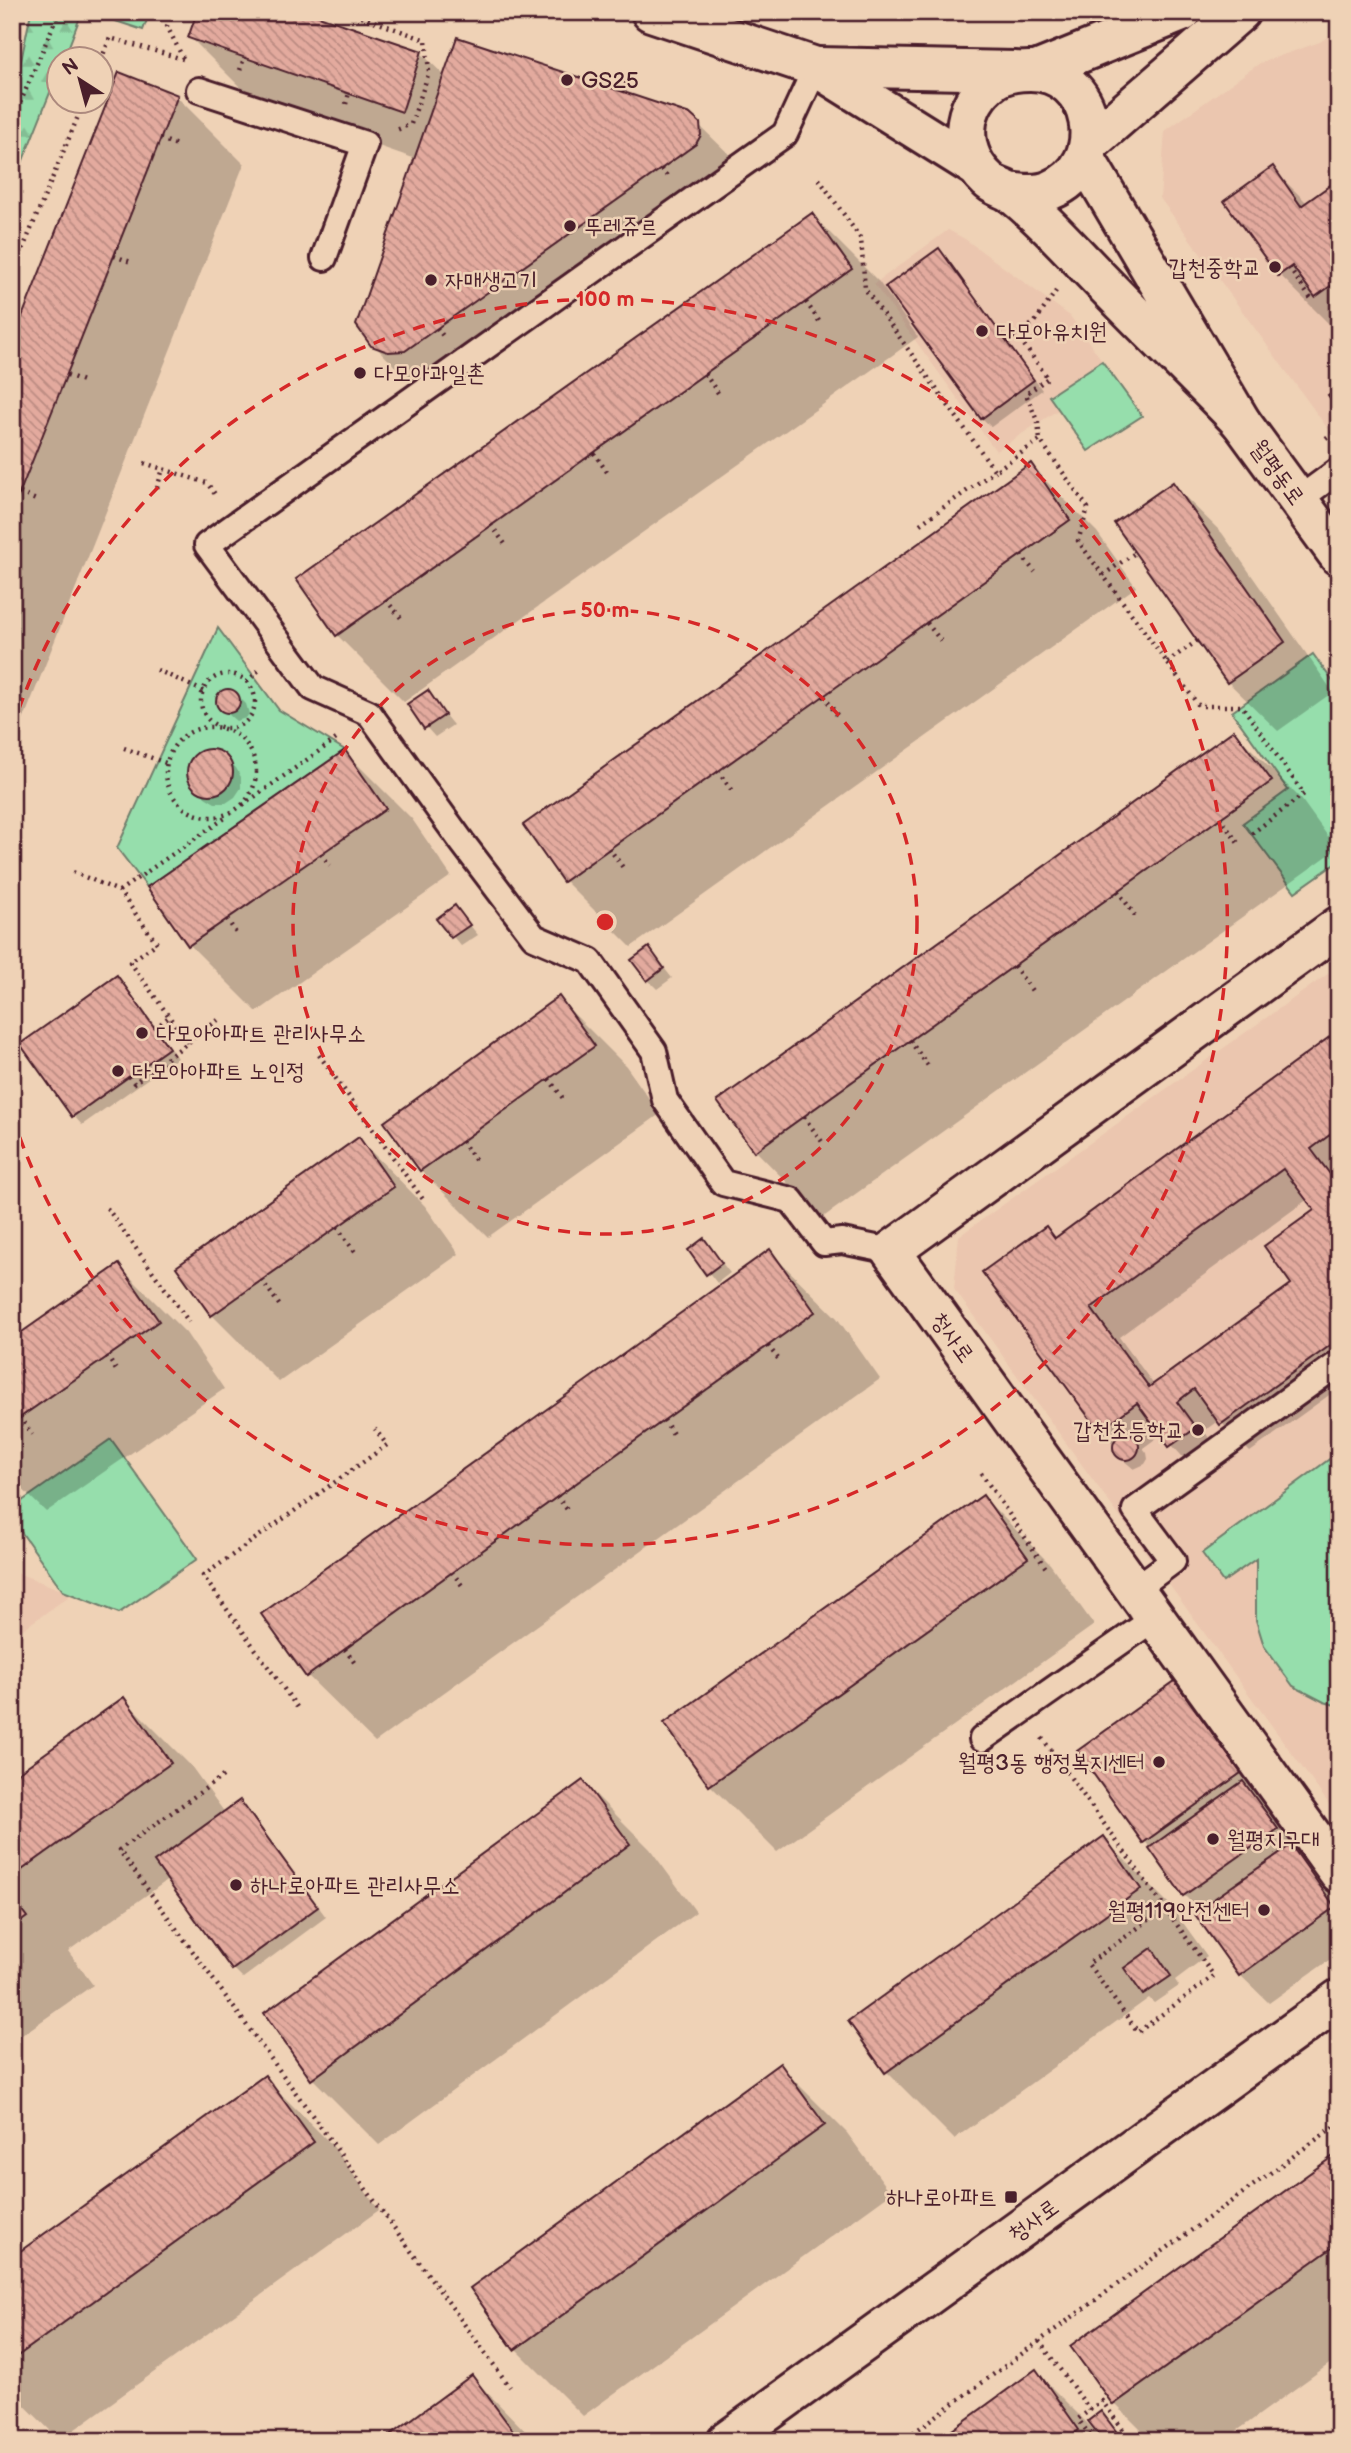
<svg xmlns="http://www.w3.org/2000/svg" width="1351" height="2453" viewBox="0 0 1351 2453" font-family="'Balsamiq Sans','Poor Story',sans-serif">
<defs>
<pattern id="forest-firs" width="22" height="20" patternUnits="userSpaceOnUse" patternTransform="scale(1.75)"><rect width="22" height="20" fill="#96deac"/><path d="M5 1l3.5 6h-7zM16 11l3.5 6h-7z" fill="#83be94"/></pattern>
<pattern id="building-back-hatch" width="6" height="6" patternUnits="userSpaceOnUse" patternTransform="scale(1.75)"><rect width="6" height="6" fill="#e3aa9e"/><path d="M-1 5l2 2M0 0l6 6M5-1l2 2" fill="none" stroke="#ba8a81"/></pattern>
</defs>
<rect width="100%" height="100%" fill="#efd2b6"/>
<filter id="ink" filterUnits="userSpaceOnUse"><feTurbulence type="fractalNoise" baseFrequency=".0143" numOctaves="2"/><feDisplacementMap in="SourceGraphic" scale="14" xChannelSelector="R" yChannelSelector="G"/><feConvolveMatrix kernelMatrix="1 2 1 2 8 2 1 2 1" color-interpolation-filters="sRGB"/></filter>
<g filter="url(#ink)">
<!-- built -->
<g fill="#ebc6af">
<path d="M1339 29V444L1160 198 1165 131 1260 63 1320 42Z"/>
<path d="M948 230 965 239 1070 316 1142 416 1088 451 1058 410 996 451 874 284Z"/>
<path d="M1339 966V1818L954 1289 959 1236Z"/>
<path d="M12 1571 72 1594 12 1637Z"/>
</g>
<!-- forest -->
<path fill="url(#forest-firs)" stroke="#707e6c" stroke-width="2" d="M31 12H82L64 59 60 60 59 70 12 188V105Z"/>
<!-- green -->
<g fill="#96deac" stroke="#707e6c" stroke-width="2">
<path d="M88 12H150L143 30Z"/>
<path d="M1102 361 1142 416 1088 451 1049 396Z"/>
<path d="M218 628 279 710 345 750 147 887 117 848Z"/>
<path d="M1313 654 1339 690V861L1295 892 1243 823 1288 790 1232 712Z"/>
<path d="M111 1439 197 1559 119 1613 63 1591 12 1519V1508Z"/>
<path d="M1339 1452V1706L1324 1702 1293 1686 1264 1646 1256 1620V1559L1223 1582 1202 1553Z"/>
</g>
<!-- shadow -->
<g fill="#0003" fill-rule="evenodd">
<path d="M302 12 421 53 445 76 698 124 736 161 426 388 410 382 373 344 416 159 257 104 190 37Z"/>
<path d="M177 97 244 164 13 746 12 346Z"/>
<path d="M1272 168 1308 204 1339 181V319L1337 318 1329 324 1280 275Z"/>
<path d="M812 215 879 282 918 337 404 702 337 635Z"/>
<path d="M938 250 948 260 1042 390 991 427 982 418Z"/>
<path d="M1031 466 1097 532 1136 587 631 947 564 880Z"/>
<path d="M1172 484 1222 533 1333 692 1278 731 1228 682Z"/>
<path d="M227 690 236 694 246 704 249 714 246 718 236 721 221 708 218 697Z"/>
<path d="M427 693 453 725 435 737 426 727Z"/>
<path d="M1234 732 1301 799 1337 849 822 1218 756 1151 719 1101Z"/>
<path d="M206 751 217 752 226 758 236 768 241 777V788L235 797 226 803H215L205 797 189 777 190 766 196 756Z"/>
<path d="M345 752 412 819 451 876 257 1012 190 945 149 888Z"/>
<path d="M455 907 478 935 461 946 438 919Z"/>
<path d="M649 949 672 978 657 989 648 980Z"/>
<path d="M117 977 126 986 177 1058 82 1125 73 1115Z"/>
<path d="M559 999 626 1066 660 1114 488 1237 421 1170Z"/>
<path d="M1339 1033V1388L1250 1452 1219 1420 1204 1431 1223 1457 1199 1475 1162 1434 1143 1448 1147 1453 1148 1459 1145 1464 1134 1469 1118 1456 1114 1444 1100 1430 1046 1228 1057 1239ZM1308 1199 1316 1210 1293 1284 1154 1385 1119 1337Z"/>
<path d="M359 1139 425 1206 459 1254 279 1382 212 1315Z"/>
<path d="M704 1240 730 1273 717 1283 691 1250Z"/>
<path d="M770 1252 837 1318 880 1379 375 1742 308 1676Z"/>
<path d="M119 1266 186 1333 224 1389 46 1512 12 1479V1341Z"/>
<path d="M983 1497 1050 1564 1094 1625 777 1852 710 1785Z"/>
<path d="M1175 1683 1203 1711 1268 1802 1264 1805 1296 1849 1294 1850 1319 1875 1339 1903V1953L1269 2003 1240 1975 1200 1911 1184 1895 1080 1751Z"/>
<path d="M124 1699 191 1766 225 1813 240 1803 249 1812 326 1917 243 1978 234 1969 169 1879 68 1951 93 1985 12 2042V1779Z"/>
<path d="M583 1782 650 1849 696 1912 379 2145 312 2078Z"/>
<path d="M1104 1839 1171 1906 1207 1956 1175 1980 1179 1986 1154 2003 1149 1998 954 2139 887 2072 851 2021Z"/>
<path d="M780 2066 847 2133 891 2193 583 2416 516 2349 472 2288Z"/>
<path d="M265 2078 332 2145 379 2210 60 2440 12 2393V2260Z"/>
<path d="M1339 2154V2357L1223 2441H1152L1115 2404 1073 2346Z"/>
<path d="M1035 2371 1097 2433 1101 2413 1123 2441H940Z"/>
<path d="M472 2377 535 2441H385Z"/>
</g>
<!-- building -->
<g fill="url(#building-back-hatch)" stroke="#4a1f2b" stroke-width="2" fill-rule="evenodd">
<path d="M197 12H307L422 51 402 112 188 38Z"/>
<path d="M457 37 690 114 700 123 701 135 696 144 405 351 388 352 371 346 356 325Z"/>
<path d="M119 72 178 95 12 512V342Z"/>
<path d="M1273 166 1301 206 1339 179V280L1315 297 1292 266 1278 276 1224 201Z"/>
<path d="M812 213 852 269 336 636 296 579Z"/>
<path d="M939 248 1034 380 981 419 885 287Z"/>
<path d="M1339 388V411L1328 396Z"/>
<path d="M1031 463 1070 520 563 882 523 825Z"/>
<path d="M1173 482 1285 642 1227 683 1114 523Z"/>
<circle cx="228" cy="701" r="12"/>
<path d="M428 690 445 715 424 729 407 704Z"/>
<path d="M1234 730 1272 781 754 1152 717 1101Z"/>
<circle cx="210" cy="772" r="23"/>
<path d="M345 750 386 809 188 946 147 887Z"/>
<path d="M455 905 470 925 451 938 436 919Z"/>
<path d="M649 947 664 968 647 981 631 960Z"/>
<path d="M117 975 169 1048 72 1117 20 1044Z"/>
<path d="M559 996 595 1046 420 1171 384 1122Z"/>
<path d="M1339 1030V1128L1311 1149 1339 1186V1339L1220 1425 1194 1389 1177 1402 1196 1428 1169 1447 1137 1403 1099 1431 982 1272 1046 1226 1055 1238ZM1283 1169 1314 1210 1264 1246 1291 1284 1149 1387 1091 1308Z"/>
<path d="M359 1137 394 1187 211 1316 176 1267Z"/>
<path d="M704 1238 722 1263 706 1275 688 1250Z"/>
<path d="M770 1249 815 1312 306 1677 261 1614Z"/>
<path d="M119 1264 159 1321 12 1423V1339Z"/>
<circle cx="1126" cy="1447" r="13"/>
<path d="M983 1495 1028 1558 709 1786 664 1723Z"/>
<path d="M1175 1681 1241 1773 1143 1843 1077 1751Z"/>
<path d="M124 1697 171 1763 12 1877V1777Z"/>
<path d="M583 1780 630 1844 311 2080 264 2013Z"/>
<path d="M1243 1781 1278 1829 1183 1896 1149 1848Z"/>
<path d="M240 1800 318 1907 232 1970 154 1862Z"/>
<path d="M1104 1836 1141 1889 885 2073 848 2021Z"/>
<path d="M1291 1845 1335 1907 1239 1976 1194 1913Z"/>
<path d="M12 1897 27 1917 12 1928Z"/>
<path d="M1152 1948 1171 1976 1143 1995 1124 1968Z"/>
<path d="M780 2063 825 2125 514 2350 470 2288Z"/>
<path d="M265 2075 314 2142 12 2360V2257Z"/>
<path d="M1339 2152V2243L1113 2405 1070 2346Z"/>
<path d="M1036 2369 1079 2430 1064 2441H937Z"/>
<path d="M472 2375 517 2436 510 2441H382Z"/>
<path d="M1101 2411 1116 2431 1103 2440 1088 2421Z"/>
</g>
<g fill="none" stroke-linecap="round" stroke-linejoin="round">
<!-- lane casing -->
<g stroke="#4a1f2b" stroke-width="30">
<g id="lane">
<path d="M816 67 785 134 207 545 313 688 369 713 462 842 534 937 590 961 654 1051 665 1100 723 1183 791 1200 824 1243 842 1241 891 1251"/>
<path d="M199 90 365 144 324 258"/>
<path d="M1298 500 1339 470"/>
<path d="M1134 1590 1173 1561 1135 1510 1339 1363"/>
<path d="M982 1739 1155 1618"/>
</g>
</g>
<!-- street casing -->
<g stroke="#4a1f2b" stroke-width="44">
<path id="street" d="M1339 926 891 1251 1339 1873"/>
</g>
<!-- secondary casing -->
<g stroke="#4a1f2b" stroke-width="44">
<g id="secondary">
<path d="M651 12 816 67 976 167"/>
<path d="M818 67 1015 71"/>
<path d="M1036 71 1182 12"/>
<path d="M1090 143 1240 12"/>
<path d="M1085 158 1241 422 1339 556"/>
<path d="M1009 192C1023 194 1038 196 1051 190 1113 165 1096 70 1029 71 1017 71 1004 73 994 80 959 105 957 151 988 180 994 187 1004 188 1011 193 1036 212 1062 240 1084 263 1135 317 1189 368 1241 422"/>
<path d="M727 2441 1339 1999"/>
</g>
</g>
<!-- path -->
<g stroke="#4a1f2b" stroke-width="4.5" stroke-dasharray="2 5" stroke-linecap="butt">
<path d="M173 12 167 26 183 58"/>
<path d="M348 12 426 40 429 72 411 124 394 131"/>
<path d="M12 35 18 12"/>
<path d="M101 60 110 38 183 59"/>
<path d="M240 70 244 58"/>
<path d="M624 91 629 73"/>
<path d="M346 104 349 93"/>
<path d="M12 122 59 12"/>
<path d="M160 139 177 145"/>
<path d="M661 169 667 176"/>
<path d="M819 179 861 239 865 289 995 471 1040 440 1088 508 1078 541 1199 706H1242L1304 794 1250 835"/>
<path d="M114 256 131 262"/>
<path d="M1289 268 1311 299"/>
<path d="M12 275 84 102"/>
<path d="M806 302 819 321"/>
<path d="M437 328 443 336"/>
<path d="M1016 334 1048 378 1026 394 1038 423 1040 440"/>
<path d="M1007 342 1035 322 1056 291"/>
<path d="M705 374 718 393"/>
<path d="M67 375 83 381"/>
<path d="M1326 438 1339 428"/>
<path d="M594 453 607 472"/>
<path d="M144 463 207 483 217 497"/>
<path d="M157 488 163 469"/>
<path d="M20 493 36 500"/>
<path d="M920 524 995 471"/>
<path d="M491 525 505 544"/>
<path d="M1021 555 1035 572"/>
<path d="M1103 575 1135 553"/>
<path d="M386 600 401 618"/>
<path d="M927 623 941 641"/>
<path d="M1167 662 1197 641"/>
<path d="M157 670 203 691"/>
<circle cx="228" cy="701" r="27"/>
<path d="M247 682 259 670"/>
<path d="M824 696 837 715"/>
<circle cx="211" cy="772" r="45"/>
<path d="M124 748 166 763"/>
<path d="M718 771 732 791"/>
<path d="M243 805 339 737"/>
<path d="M1220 818 1238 843"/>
<path d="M609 848 624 869"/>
<path d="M321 854 330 865"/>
<path d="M73 872 119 891 157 943 130 962 188 1043"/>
<path d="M119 891 225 818"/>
<path d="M1118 891 1136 917"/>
<path d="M227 919 236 933"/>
<path d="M1014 966 1033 992"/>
<path d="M155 1028 169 1017"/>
<path d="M910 1041 929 1067"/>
<path d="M319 1055 425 1202"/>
<path d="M129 1076 134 1083 218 1020"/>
<path d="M549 1079 565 1101"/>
<path d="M804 1117 823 1143"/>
<path d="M462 1141 478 1164"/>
<path d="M107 1208 189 1322"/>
<path d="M337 1227 355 1252"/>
<path d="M262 1280 280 1306"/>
<path d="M768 1346 780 1361"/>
<path d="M107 1356 118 1373"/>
<path d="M20 1417 32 1435"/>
<path d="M664 1420 675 1437"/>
<path d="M981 1473 1048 1571"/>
<path d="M557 1496 569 1512"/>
<path d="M452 1572 464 1588"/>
<path d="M345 1649 356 1665"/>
<path d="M297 1707 203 1576 387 1445 375 1429"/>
<path d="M1042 1738 1214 1976 1138 2032 1088 1964 1164 1909"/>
<path d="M223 1776 119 1850 510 2387"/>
<path d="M1039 2341 1090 2410"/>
<path d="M902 2441 1339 2123"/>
<path d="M1094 2441 1078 2419 1102 2401 1127 2435"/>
</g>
<!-- lane -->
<use href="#lane" stroke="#efd2b6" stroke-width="24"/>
<!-- street -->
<use href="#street" stroke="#efd2b6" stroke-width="38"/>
<!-- secondary -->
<use href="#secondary" stroke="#efd2b6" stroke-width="38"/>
</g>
</g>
<!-- distance rings -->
<g fill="none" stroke="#d62828" stroke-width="3.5" stroke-dasharray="12 9">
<circle cx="605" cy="922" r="312"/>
<path d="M12 729A623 623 0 1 1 12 1115"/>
</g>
<!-- markers -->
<g fill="#4a1f2b" stroke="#efd2b6" stroke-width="2.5">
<circle cx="567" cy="80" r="7"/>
<circle cx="570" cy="226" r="7"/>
<circle cx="1275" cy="267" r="7"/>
<circle cx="431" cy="280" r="7"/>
<circle cx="982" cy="331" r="7"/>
<circle cx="360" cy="373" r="7"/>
<circle cx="142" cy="1033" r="7"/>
<circle cx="118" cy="1071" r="7"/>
<circle cx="1198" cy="1430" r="7"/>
<circle cx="1159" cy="1762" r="7"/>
<circle cx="1213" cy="1839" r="7"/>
<circle cx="236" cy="1885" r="7"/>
<circle cx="1264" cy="1910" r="7"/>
<rect x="1004" y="2190" width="14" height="14" rx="3.5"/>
</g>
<g text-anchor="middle" stroke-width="5" stroke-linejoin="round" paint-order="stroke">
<!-- poi labels -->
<g font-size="23" fill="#4a1f2b" stroke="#efd2b6" text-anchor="start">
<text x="581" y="88">GS25</text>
<text x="584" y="234">뚜레쥬르</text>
<text x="1261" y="275" text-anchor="end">갑천중학교</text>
<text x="445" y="288">자매생고기</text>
<text x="996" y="339">다모아유치원</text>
<text x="374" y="381">다모아과일촌</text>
<text x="156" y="1041">다모아아파트 관리사무소</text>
<text x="132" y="1079">다모아아파트 노인정</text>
<text x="1184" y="1438" text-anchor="end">갑천초등학교</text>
<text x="1145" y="1770" text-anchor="end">월평3동 행정복지센터</text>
<text x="1227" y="1847">월평지구대</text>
<text x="250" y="1893">하나로아파트 관리사무소</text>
<text x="1250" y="1918" text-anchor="end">월평119안전센터</text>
<text x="997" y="2205" text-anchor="end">하나로아파트</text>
</g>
<!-- street labels -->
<g font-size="23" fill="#4a1f2b" stroke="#efd2b6">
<text transform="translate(1278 472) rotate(54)" y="8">월평동로</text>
<text transform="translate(953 1337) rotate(54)" y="8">청사로</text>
<text transform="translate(1033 2220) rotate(-36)" y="8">청사로</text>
</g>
</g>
<circle cx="605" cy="922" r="10" fill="#d62828" stroke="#efd2b6" stroke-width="3.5"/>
<g font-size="21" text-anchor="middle" font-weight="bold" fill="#d62828" stroke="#efd2b6" stroke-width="5" stroke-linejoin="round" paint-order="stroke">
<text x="605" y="306">100 m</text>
<text x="605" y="617">50 m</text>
</g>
<!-- margin -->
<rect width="1351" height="2453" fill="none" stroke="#efd2b6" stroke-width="42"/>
<rect x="21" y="21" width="1309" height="2411" fill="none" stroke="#4a1f2b" stroke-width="2.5" filter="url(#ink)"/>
<!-- north arrow -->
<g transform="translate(80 80) rotate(324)"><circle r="33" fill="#efd2b6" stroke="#ad8a7e" stroke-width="2"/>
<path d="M0-5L12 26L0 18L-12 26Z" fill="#4a1f2b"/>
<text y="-10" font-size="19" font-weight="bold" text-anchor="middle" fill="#4a1f2b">N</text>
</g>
</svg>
